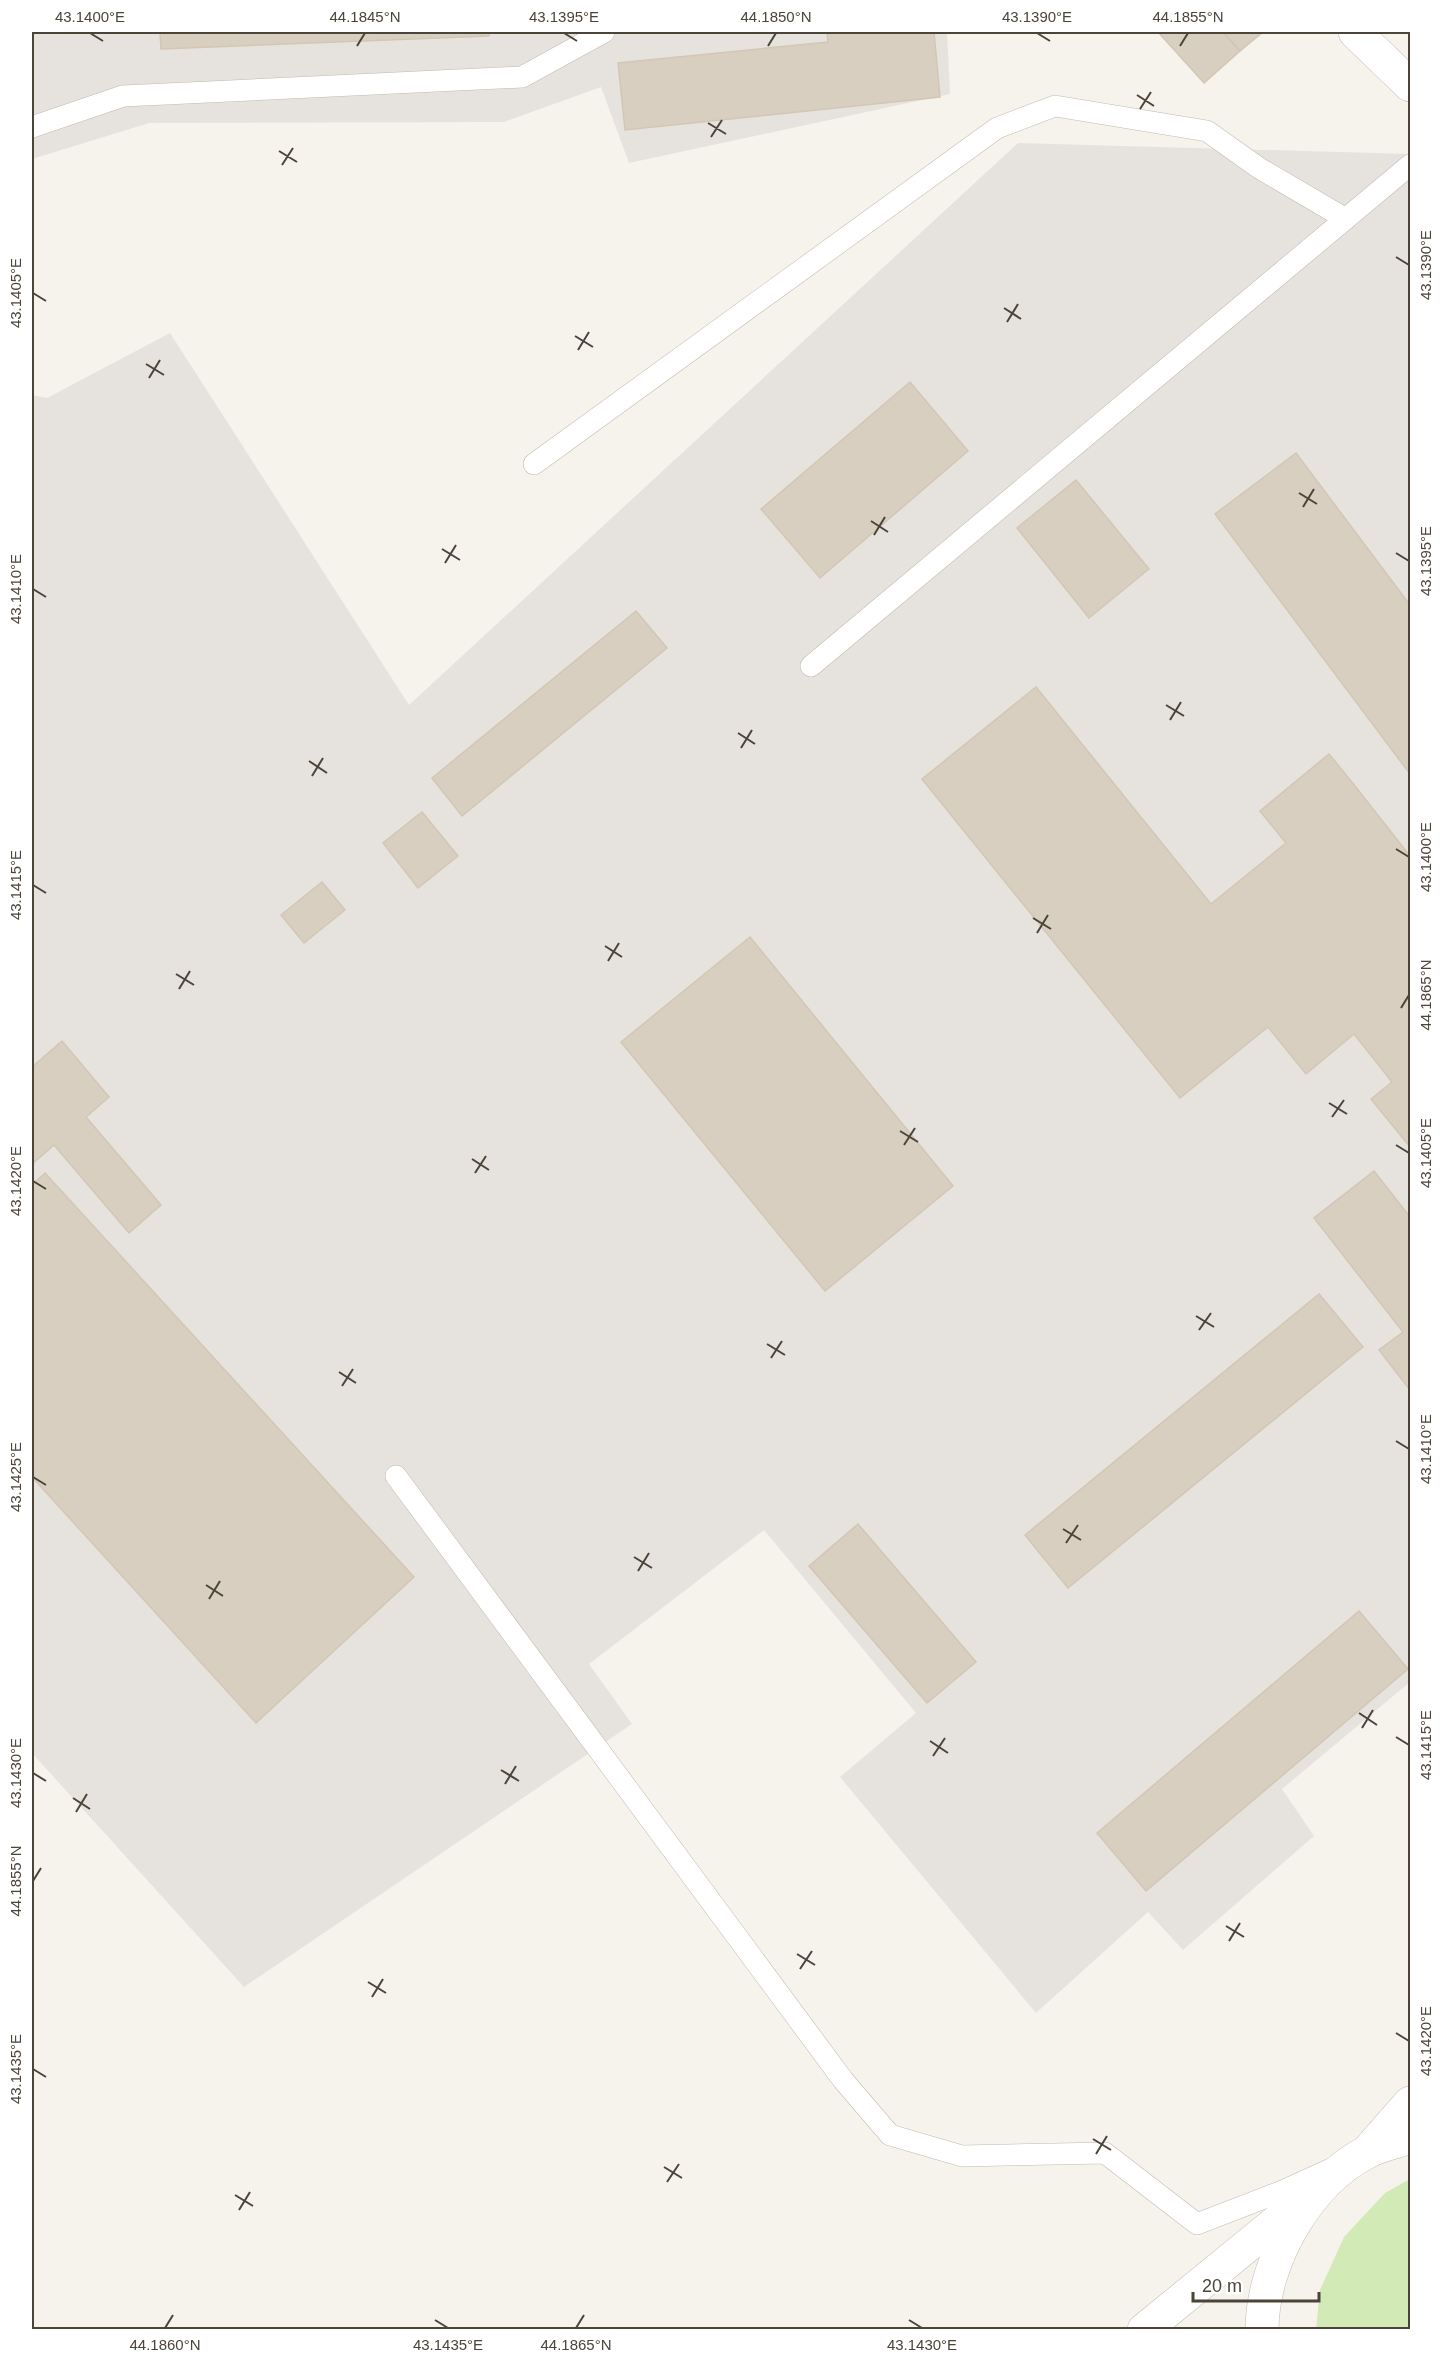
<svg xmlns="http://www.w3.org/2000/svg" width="1442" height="2361" viewBox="0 0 1442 2361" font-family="Helvetica,sans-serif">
<rect width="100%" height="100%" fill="#f6f3ec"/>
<!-- industrial -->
<g fill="#e6e2dd">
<path d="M32 32H947L950 94 629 163 601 87 504 122 149 123 32 159Z"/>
<path d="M1018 143 1410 154V1682L1282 1789 1314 1836 1183 1950 1148 1912 1036 2013 840 1777 916 1713 764 1530 589 1664 632 1724 244 1987 32 1753V395L47 398 170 333 409 705Z"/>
</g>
<!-- green -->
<path fill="#d2eab5" d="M1410 2179V2329H1316L1320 2290 1344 2237 1385 2193Z"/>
<!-- building -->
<g fill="#d8cfc1" stroke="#d3c7b4" stroke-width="1.5">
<path d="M160 32H489V36L161 49Z"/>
<path d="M827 32H934L940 97 625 130 618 63 828 42Z"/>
<path d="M1158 32H1223L1240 51 1204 83Z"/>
<path d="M1223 32H1263L1240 51Z"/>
<path d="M910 382 968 451 820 578 761 509Z"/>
<path d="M1296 453 1410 605V774L1215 514Z"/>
<path d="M1076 480 1149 569 1089 618 1017 528Z"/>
<path d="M636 611 667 648 462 816 432 778Z"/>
<path d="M1036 687 1211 904 1286 843 1260 811 1329 754 1355 786 1410 856V1147L1371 1099 1392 1082 1354 1034 1306 1074 1268 1027 1180 1098 922 779Z"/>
<path d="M422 812 458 856 418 888 383 843Z"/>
<path d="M322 882 345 910 304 943 281 915Z"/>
<path d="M750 937 953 1186 825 1291 621 1042Z"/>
<path d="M62 1041 109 1097 86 1117 161 1205 129 1233 54 1145 32 1164V1067Z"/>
<path d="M1374 1171 1410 1217V1390L1379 1350 1403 1332 1314 1218Z"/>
<path d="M45 1173 414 1577 256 1723 32 1477V1185Z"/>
<path d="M1319 1294 1363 1347 1068 1588 1025 1535Z"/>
<path d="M858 1524 976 1662 927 1703 809 1566Z"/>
<path d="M1359 1611 1408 1669 1146 1891 1097 1833Z"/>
</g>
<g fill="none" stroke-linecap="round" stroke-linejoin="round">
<!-- service casing -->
<g stroke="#c2bbae" stroke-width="22">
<g id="service">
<path d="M32 127 123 96 522 77 604 32"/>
<path d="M534 464 997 128 1055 106 1207 131 1259 168 1346 219"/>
<path d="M811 666 1410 165"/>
<path d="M396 1476 843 2080 890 2135 962 2156 1105 2153 1197 2224 1280 2192 1331 2169"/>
</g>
</g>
<!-- minor casing -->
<g stroke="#c2bbae" stroke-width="34">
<g id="minor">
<path d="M1355 32 1410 85"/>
<path d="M1367 2152 1410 2103"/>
</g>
</g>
<!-- tertiary casing -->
<g stroke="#c2bbae" stroke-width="34">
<g id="tertiary">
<path d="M1144 2330 1296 2206"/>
<path d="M1262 2330C1262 2263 1307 2183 1367 2152 1380 2145 1397 2142 1410 2137"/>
</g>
</g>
<!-- service -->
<use href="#service" stroke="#fff" stroke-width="21"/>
<!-- minor -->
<use href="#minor" stroke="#fff" stroke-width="33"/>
<!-- tertiary -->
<use href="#tertiary" stroke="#fff" stroke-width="33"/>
</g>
<!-- ticks -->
<path fill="none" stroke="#4b4439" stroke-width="2" d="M90 33 103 41M564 33 577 41M1037 33 1050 41M357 46 365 33M768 46 776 33M1180 46 1188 33M1137 95 1154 106M1140 109 1151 92M708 123 726 134M711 137 722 120M279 151 297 162M282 165 293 148M1396 257 1409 265M33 293 46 301M1004 308 1021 319M1007 322 1018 304M575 336 593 347M578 350 589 332M146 364 164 375M149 378 160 360M1299 493 1317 504M1303 507 1314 489M871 521 888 532M874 535 885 517M442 549 460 560M1396 553 1409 561M445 563 456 545M33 589 46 597M1166 705 1184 716M1170 720 1181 702M738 733 755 744M741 748 752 730M309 761 327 773M312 776 323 758M1396 849 1409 857M33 885 46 893M1033 918 1051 929M1037 933 1048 915M605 946 622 957M608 961 619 943M176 974 194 985M179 989 190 971M1401 1008 1409 995M1329 1103 1347 1114M1332 1117 1344 1100M900 1131 918 1142M904 1145 915 1128M1396 1145 1409 1153M472 1159 489 1170M475 1173 486 1156M33 1181 46 1189M1196 1316 1214 1327M1199 1330 1211 1313M767 1344 785 1355M771 1358 782 1341M339 1372 356 1383M342 1386 353 1369M1396 1441 1409 1449M33 1477 46 1485M1063 1529 1081 1540M1066 1543 1078 1525M634 1557 652 1568M638 1571 649 1553M206 1585 223 1596M209 1599 220 1581M1359 1713 1377 1725M1362 1728 1373 1710M1396 1737 1409 1745M930 1741 948 1753M933 1756 945 1738M501 1770 519 1781M33 1773 46 1781M505 1784 516 1766M73 1798 90 1809M76 1812 87 1794M33 1881 41 1868M1226 1926 1244 1937M1229 1941 1240 1923M797 1954 815 1965M800 1969 812 1951M368 1982 386 1993M372 1997 383 1979M1396 2033 1409 2041M33 2069 46 2077M1093 2139 1111 2150M1096 2154 1107 2136M664 2167 682 2178M667 2182 679 2164M235 2195 253 2206M239 2210 250 2192M435 2320 448 2328M909 2320 922 2328M165 2328 173 2315M576 2328 584 2315"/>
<!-- border -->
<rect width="1442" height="2361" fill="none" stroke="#ffffff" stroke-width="66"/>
<!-- scale -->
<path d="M1193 2292v9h126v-9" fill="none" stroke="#4b4439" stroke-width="3"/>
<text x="1202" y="2292" font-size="18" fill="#4b4439" stroke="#ffffff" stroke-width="4.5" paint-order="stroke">20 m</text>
<rect x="33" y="33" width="1376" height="2295" fill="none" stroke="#4b4439" stroke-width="2"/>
<g font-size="15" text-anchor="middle" fill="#4b4439">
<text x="90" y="22">43.1400°E</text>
<text x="365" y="22">44.1845°N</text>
<text x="564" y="22">43.1395°E</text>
<text x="776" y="22">44.1850°N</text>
<text x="1037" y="22">43.1390°E</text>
<text x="1188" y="22">44.1855°N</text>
<text transform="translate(1426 265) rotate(-90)" y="5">43.1390°E</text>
<text transform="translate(16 293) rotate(-90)" y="5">43.1405°E</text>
<text transform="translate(1426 561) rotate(-90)" y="5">43.1395°E</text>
<text transform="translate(16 589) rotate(-90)" y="5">43.1410°E</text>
<text transform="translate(1426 857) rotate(-90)" y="5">43.1400°E</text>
<text transform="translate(16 885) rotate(-90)" y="5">43.1415°E</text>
<text transform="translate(1426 995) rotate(-90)" y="5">44.1865°N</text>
<text transform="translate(1426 1153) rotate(-90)" y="5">43.1405°E</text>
<text transform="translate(16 1181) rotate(-90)" y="5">43.1420°E</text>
<text transform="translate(1426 1449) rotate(-90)" y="5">43.1410°E</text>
<text transform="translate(16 1477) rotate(-90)" y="5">43.1425°E</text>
<text transform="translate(1426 1745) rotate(-90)" y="5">43.1415°E</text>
<text transform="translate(16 1773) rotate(-90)" y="5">43.1430°E</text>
<text transform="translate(16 1881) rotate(-90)" y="5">44.1855°N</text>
<text transform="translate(1426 2041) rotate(-90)" y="5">43.1420°E</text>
<text transform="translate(16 2069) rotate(-90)" y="5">43.1435°E</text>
<text x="165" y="2350">44.1860°N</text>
<text x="448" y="2350">43.1435°E</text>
<text x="576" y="2350">44.1865°N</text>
<text x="922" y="2350">43.1430°E</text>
</g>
</svg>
